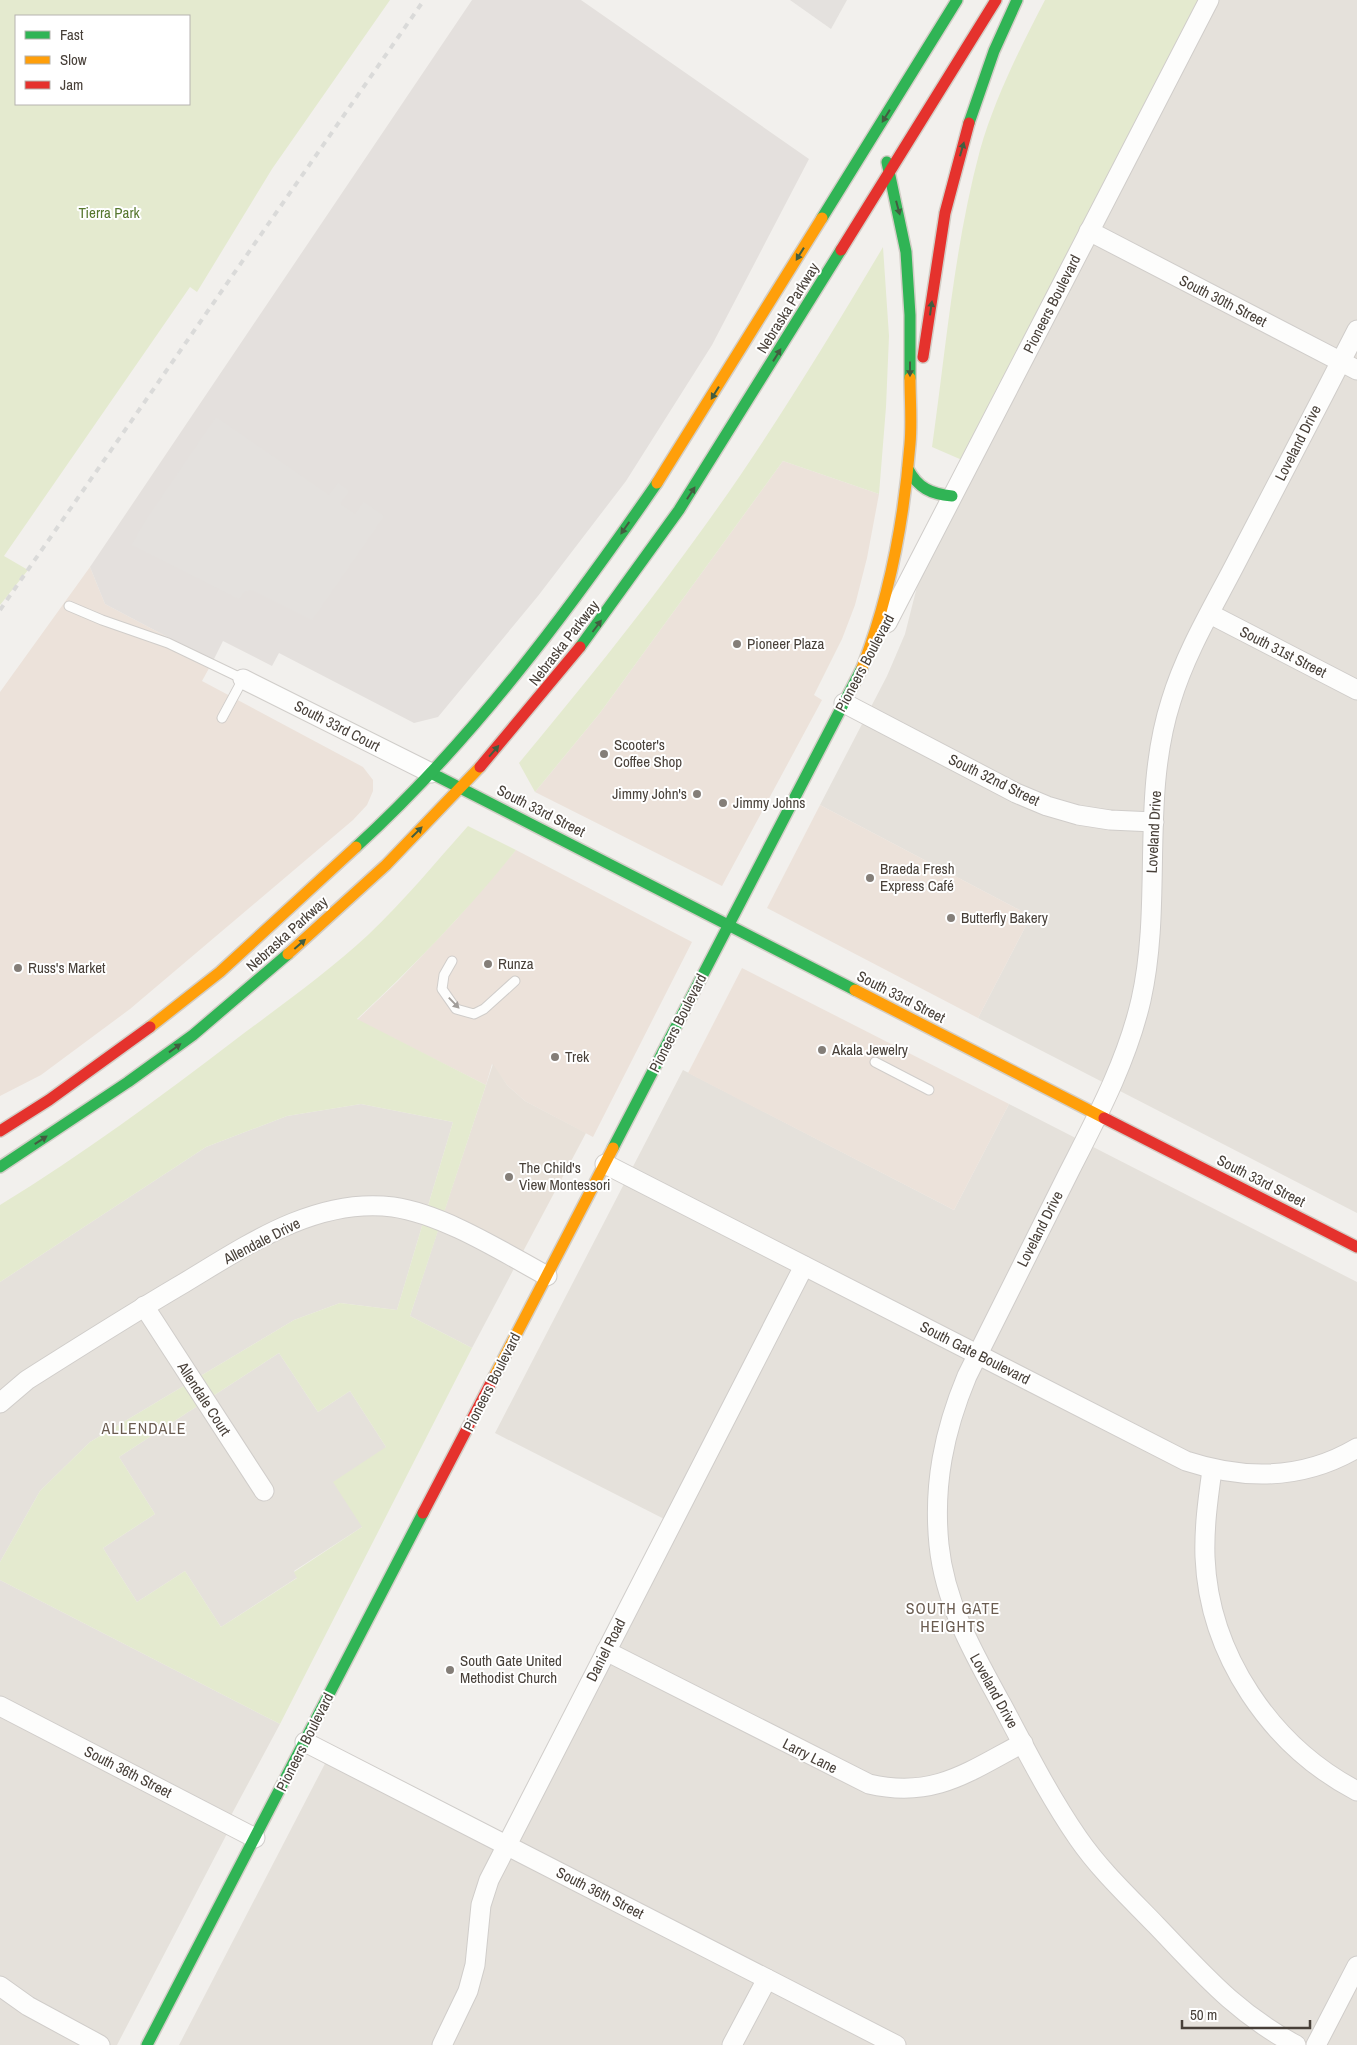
<svg xmlns="http://www.w3.org/2000/svg" width="1357" height="2045" viewBox="0 0 1357 2045" font-family="'Archivo Narrow',sans-serif">
<rect width="100%" height="100%" fill="#f2f0ed"/>
<!-- residential -->
<g fill="#e5e1db">
<path d="M1209 0H1357V1213L978 1018 1031 916 820 805 887 676 905 634 927 547Z"/>
<path d="M683 1070 954 1210 1009 1104 1357 1282V2045H179L330 1754 506 1845 672 1523 495 1433Z"/>
<path d="M361 1104 453 1122 397 1310 340 1303 294 1320 90 1442 40 1491 0 1562V1282L206 1147 287 1116Z"/>
<path d="M441 1221 518 1261 472 1348 410 1316Z"/>
<path d="M279 1353 318 1412 350 1391 386 1447 362 1527 294 1571 298 1577 221 1627 185 1571 137 1602 103 1548 155 1514 119 1457Z"/>
<path d="M0 1580 280 1724 227 1823 231 1826 117 2045H0Z"/>
</g>
<!-- commercial -->
<g fill="#ece2da">
<path d="M783 461 879 494 867 558 855 605 842 639 814 695 822 700 722 886 535 792 600 713Z"/>
<path d="M90 567 105 604 213 661 202 681 363 767 373 780V791L367 805 353 820 130 1009 41 1075 0 1096V692Z"/>
<path d="M820 805 1031 916 978 1018 767 908Z"/>
<path d="M516 850 692 942 593 1137 525 1101 507 1085 492 1064 486 1085 357 1020 398 981 456 920Z"/>
<path d="M742 968 1009 1104 954 1210 688 1073Z"/>
</g>
<!-- industrial -->
<path fill="#e4e0dd" d="M472 0H581L809 159 712 345 626 481 538 596 438 717 414 723 279 653 272 666 223 641 213 661 105 604 90 567Z"/>
<!-- education -->
<path fill="#e8e1d9" d="M493 1064 507 1085 525 1101 586 1133 518 1261 441 1221Z"/>
<!-- green -->
<g fill="#e4eacf" fill-rule="evenodd">
<path d="M0 0H390L272 169 197 292 190 287 4 556 28 570 0 605ZM16 16H189V104H16Z"/>
<path d="M1045 0H1209L969 463 932 447C946 349 954 247 980 150 995 98 1020 48 1045 0Z"/>
<path d="M883 247 889 336 886 407 879 494 783 461 600 713 535 792 519 763C577 693 635 622 688 549 759 453 822 350 883 247Z"/>
<path d="M468 826 516 850C468 910 414 966 357 1019L486 1085 410 1316 472 1348 280 1724 0 1580V1562L40 1491 90 1442 294 1320 340 1303 397 1310 453 1122 361 1104 287 1116 206 1147 0 1282V1205C82 1155 159 1098 235 1040 280 1006 327 973 368 935 404 901 435 863 468 826ZM279 1353 318 1412 350 1391 386 1447 333 1482 362 1527 294 1572 297 1578 221 1627 185 1571 137 1602 103 1548 155 1514 119 1457Z"/>
</g>
<!-- parking -->
<g fill="#e4e1de">
<path d="M790 0H847L831 29Z"/>
<path d="M216 417 329 495 338 483 349 491 340 504 355 514 364 502 384 516 312 620 252 590 244 592 239 599 132 545 144 523Z"/>
</g>
<g fill="none" stroke-linecap="round" stroke-linejoin="round">
<!-- lane casing -->
<g stroke="#d0cdca" stroke-width="11">
<g id="lane">
<path d="M69 606 102 620 168 643 243 679 222 718"/>
<path d="M452 961 444 975 442 989 456 1009 474 1014 484 1009 515 981"/>
<path d="M875 1062 929 1090"/>
</g>
</g>
<!-- street casing -->
<g stroke="#d0cdca" stroke-width="21">
<g id="street">
<path d="M1089 231 1357 370"/>
<path d="M1210 614 1357 690"/>
<path d="M887 623 1209 0"/>
<path d="M243 679 431 773"/>
<path d="M844 703 1016 793 1047 806 1078 815 1110 820 1154 822"/>
<path d="M605 1164 1186 1461C1244 1480 1303 1480 1357 1448"/>
<path d="M144 1306 264 1491"/>
<path d="M0 1403 27 1380C79 1347 131 1314 184 1283 247 1245 316 1197 393 1207 443 1214 503 1252 547 1276"/>
<path d="M1212 1470C1208 1499 1204 1527 1205 1557 1209 1655 1271 1746 1357 1791"/>
<path d="M606 1651 869 1784C934 1799 968 1772 1023 1743"/>
<path d="M0 1706 255 1838"/>
<path d="M305 1742 896 2045"/>
<path d="M0 1986 28 2006 100 2045"/>
<path d="M442 2045 468 1991 475 1965 481 1905 489 1880 804 1266"/>
<path d="M732 2045 767 1979"/>
<path d="M1296 2045C1236 2013 1203 1974 1156 1925 1129 1897 1100 1870 1078 1838 1049 1796 1026 1750 1002 1705 974 1654 945 1604 939 1545 933 1485 944 1431 967 1376 1001 1308 1035 1240 1069 1172 1097 1117 1127 1061 1141 1000 1163 902 1140 798 1171 701 1186 651 1215 604 1239 557 1278 482 1318 406 1357 330"/>
<path d="M1316 2045 1357 1966"/>
</g>
</g>
<!-- fast casing -->
<g stroke="#d3cec7" stroke-width="14">
<g id="fast">
<path d="M969 123 994 51 1017 0"/>
<path d="M887 162 906 252 910 315V378"/>
<path d="M822 218 957 0"/>
<path d="M908 469C918 488 931 494 952 496"/>
<path d="M580 647 679 510 841 250"/>
<path d="M431 773 855 990"/>
<path d="M356 847C472 741 568 612 657 483"/>
<path d="M613 1148 862 668"/>
<path d="M0 1167 128 1082 193 1035 288 954"/>
<path d="M147 2045 423 1513"/>
</g>
</g>
<!-- slow casing -->
<g stroke="#d3cec7" stroke-width="14">
<g id="slow">
<path d="M657 483 822 218"/>
<path d="M862 668C890 596 904 520 910 444 912 422 910 400 910 378"/>
<path d="M288 954 386 865 480 767"/>
<path d="M855 990 1104 1118"/>
<path d="M150 1027 220 972 356 847"/>
<path d="M494 1377 613 1148"/>
</g>
</g>
<!-- jam casing -->
<g stroke="#d3cec7" stroke-width="14">
<g id="jam">
<path d="M841 250 996 0"/>
<path d="M923 357 945 213 969 123"/>
<path d="M480 767 580 647"/>
<path d="M1104 1118 1357 1247"/>
<path d="M0 1131 49 1100 150 1027"/>
<path d="M423 1513 494 1377"/>
</g>
</g>
<!-- lane -->
<use href="#lane" stroke="#fdfdfc" stroke-width="9"/>
<!-- street -->
<use href="#street" stroke="#fdfdfc" stroke-width="19"/>
<!-- fast -->
<use href="#fast" stroke="#30b455" stroke-width="11"/>
<!-- slow -->
<use href="#slow" stroke="#ff9f0a" stroke-width="11"/>
<!-- jam -->
<use href="#jam" stroke="#e5322d" stroke-width="11"/>
<!-- rail -->
<path stroke="#dadad9" stroke-width="4" stroke-dasharray="6 6" stroke-linecap="butt" d="M0 610 424 0"/>
</g>
<!-- one-way arrows -->
<defs><path id="oneway-solid" d="M-6-.8H1V-3.2L6.5 0L1 3.2V.8H-6Z" transform="scale(1.25)"/></defs>
<g fill="#425d40">
<use href="#oneway-solid" transform="translate(886 116) rotate(122)"/>
<use href="#oneway-solid" transform="translate(962 149) rotate(-74)"/>
<use href="#oneway-solid" transform="translate(898 208) rotate(75)"/>
<use href="#oneway-solid" transform="translate(800 254) rotate(122)"/>
<use href="#oneway-solid" transform="translate(931 308) rotate(-82)"/>
<use href="#oneway-solid" transform="translate(777 355) rotate(-58)"/>
<use href="#oneway-solid" transform="translate(910 369) rotate(90)"/>
<use href="#oneway-solid" transform="translate(715 393) rotate(122)"/>
<use href="#oneway-solid" transform="translate(691 493) rotate(-57)"/>
<use href="#oneway-solid" transform="translate(625 528) rotate(125)"/>
<use href="#oneway-solid" transform="translate(597 626) rotate(-53)"/>
<use href="#oneway-solid" transform="translate(494 751) rotate(-49)"/>
<use href="#oneway-solid" transform="translate(417 832) rotate(-45)"/>
<use href="#oneway-solid" transform="translate(300 944) rotate(-41)"/>
<use href="#oneway-solid" transform="translate(175 1048) rotate(-36)"/>
<use href="#oneway-solid" transform="translate(41 1140) rotate(-33)"/>
</g>
<use fill="#a29e9a" href="#oneway-solid" transform="translate(454 1003) rotate(46)"/>
<!-- markers -->
<g fill="#847e78" stroke="#fff" stroke-width="2">
<circle cx="737" cy="644" r="5"/>
<circle cx="604" cy="754" r="5"/>
<circle cx="697" cy="794" r="5"/>
<circle cx="723" cy="803" r="5"/>
<circle cx="870" cy="878" r="5"/>
<circle cx="951" cy="918" r="5"/>
<circle cx="488" cy="964" r="5"/>
<circle cx="18" cy="968" r="5"/>
<circle cx="822" cy="1050" r="5"/>
<circle cx="555" cy="1057" r="5"/>
<circle cx="509" cy="1177" r="5"/>
<circle cx="450" cy="1670" r="5"/>
</g>
<g text-anchor="middle" stroke-width="4" stroke-linejoin="round" paint-order="stroke">
<!-- park labels -->
<g font-size="15" fill="#56772e" stroke="#fff">
<text x="109" y="218">Tierra Park</text>
</g>
<!-- street labels -->
<g font-size="15" fill="#484039" stroke="#fff">
<text transform="translate(1223 301) rotate(27)" y="5">South 30th Street</text>
<text transform="translate(1052 304) rotate(-63)" y="5">Pioneers Boulevard</text>
<text transform="translate(788 308) rotate(-58)" y="5">Nebraska Parkway</text>
<text transform="translate(1298 443) rotate(-63)" y="5">Loveland Drive</text>
<text transform="translate(564 643) rotate(-52)" y="5">Nebraska Parkway</text>
<text transform="translate(1283 652) rotate(27)" y="5">South 31st Street</text>
<text transform="translate(865 663) rotate(-62)" y="5">Pioneers Boulevard</text>
<text transform="translate(337 726) rotate(27)" y="5">South 33rd Court</text>
<text transform="translate(994 780) rotate(26)" y="5">South 32nd Street</text>
<text transform="translate(541 811) rotate(27)" y="5">South 33rd Street</text>
<text transform="translate(1154 832) rotate(-87)" y="5">Loveland Drive</text>
<text transform="translate(287 934) rotate(-42)" y="5">Nebraska Parkway</text>
<text transform="translate(901 997) rotate(27)" y="5">South 33rd Street</text>
<text transform="translate(678 1023) rotate(-63)" y="5">Pioneers Boulevard</text>
<text transform="translate(1261 1181) rotate(27)" y="5">South 33rd Street</text>
<text transform="translate(1040 1229) rotate(-63)" y="5">Loveland Drive</text>
<text transform="translate(262 1241) rotate(-27)" y="5">Allendale Drive</text>
<text transform="translate(975 1353) rotate(27)" y="5">South Gate Boulevard</text>
<text transform="translate(492 1382) rotate(-63)" y="5">Pioneers Boulevard</text>
<text transform="translate(204 1399) rotate(57)" y="5">Allendale Court</text>
<text transform="translate(606 1650) rotate(-63)" y="5">Daniel Road</text>
<text transform="translate(994 1691) rotate(61)" y="5">Loveland Drive</text>
<text transform="translate(305 1742) rotate(-63)" y="5">Pioneers Boulevard</text>
<text transform="translate(810 1756) rotate(27)" y="5">Larry Lane</text>
<text transform="translate(128 1772) rotate(27)" y="5">South 36th Street</text>
<text transform="translate(600 1893) rotate(27)" y="5">South 36th Street</text>
</g>
<!-- poi labels -->
<g font-size="15" fill="#484039" stroke="#fff" text-anchor="start">
<text x="747" y="649">Pioneer Plaza</text>
<text x="614" y="750">Scooter's<tspan x="614" dy="17">Coffee Shop</tspan></text>
<text x="687" y="799" text-anchor="end">Jimmy John's</text>
<text x="733" y="808">Jimmy Johns</text>
<text x="880" y="874">Braeda Fresh<tspan x="880" dy="17">Express Café</tspan></text>
<text x="961" y="923">Butterfly Bakery</text>
<text x="498" y="969">Runza</text>
<text x="28" y="973">Russ's Market</text>
<text x="832" y="1055">Akala Jewelry</text>
<text x="565" y="1062">Trek</text>
<text x="519" y="1173">The Child's<tspan x="519" dy="17">View Montessori</tspan></text>
<text x="460" y="1666">South Gate United<tspan x="460" dy="17">Methodist Church</tspan></text>
</g>
<!-- neighbourhood labels -->
<g font-size="16" letter-spacing="1" fill="#6a5c50" stroke="#fff">
<text x="144" y="1434">ALLENDALE</text>
<text x="953" y="1614">SOUTH GATE<tspan x="953" dy="18">HEIGHTS</tspan></text>
</g>
</g>
<!-- legend -->
<rect x="15" y="15" width="175" height="90" fill="#ffffff" stroke="#b6b3b0"/>
<rect x="25" y="31" width="25" height="8" fill="#30b455" stroke="#b6b3b0"/>
<text x="60" y="40" font-size="15" fill="#484039">Fast</text>
<rect x="25" y="56" width="25" height="8" fill="#ff9f0a" stroke="#b6b3b0"/>
<text x="60" y="65" font-size="15" fill="#484039">Slow</text>
<rect x="25" y="81" width="25" height="8" fill="#e5322d" stroke="#b6b3b0"/>
<text x="60" y="90" font-size="15" fill="#484039">Jam</text>
<!-- scale -->
<path d="M1182 2020v8h128v-8" fill="none" stroke="#484039" stroke-width="2.5"/>
<text x="1190" y="2020" font-size="15" fill="#484039" stroke="#ffffff" stroke-width="4" paint-order="stroke">50 m</text>
</svg>
